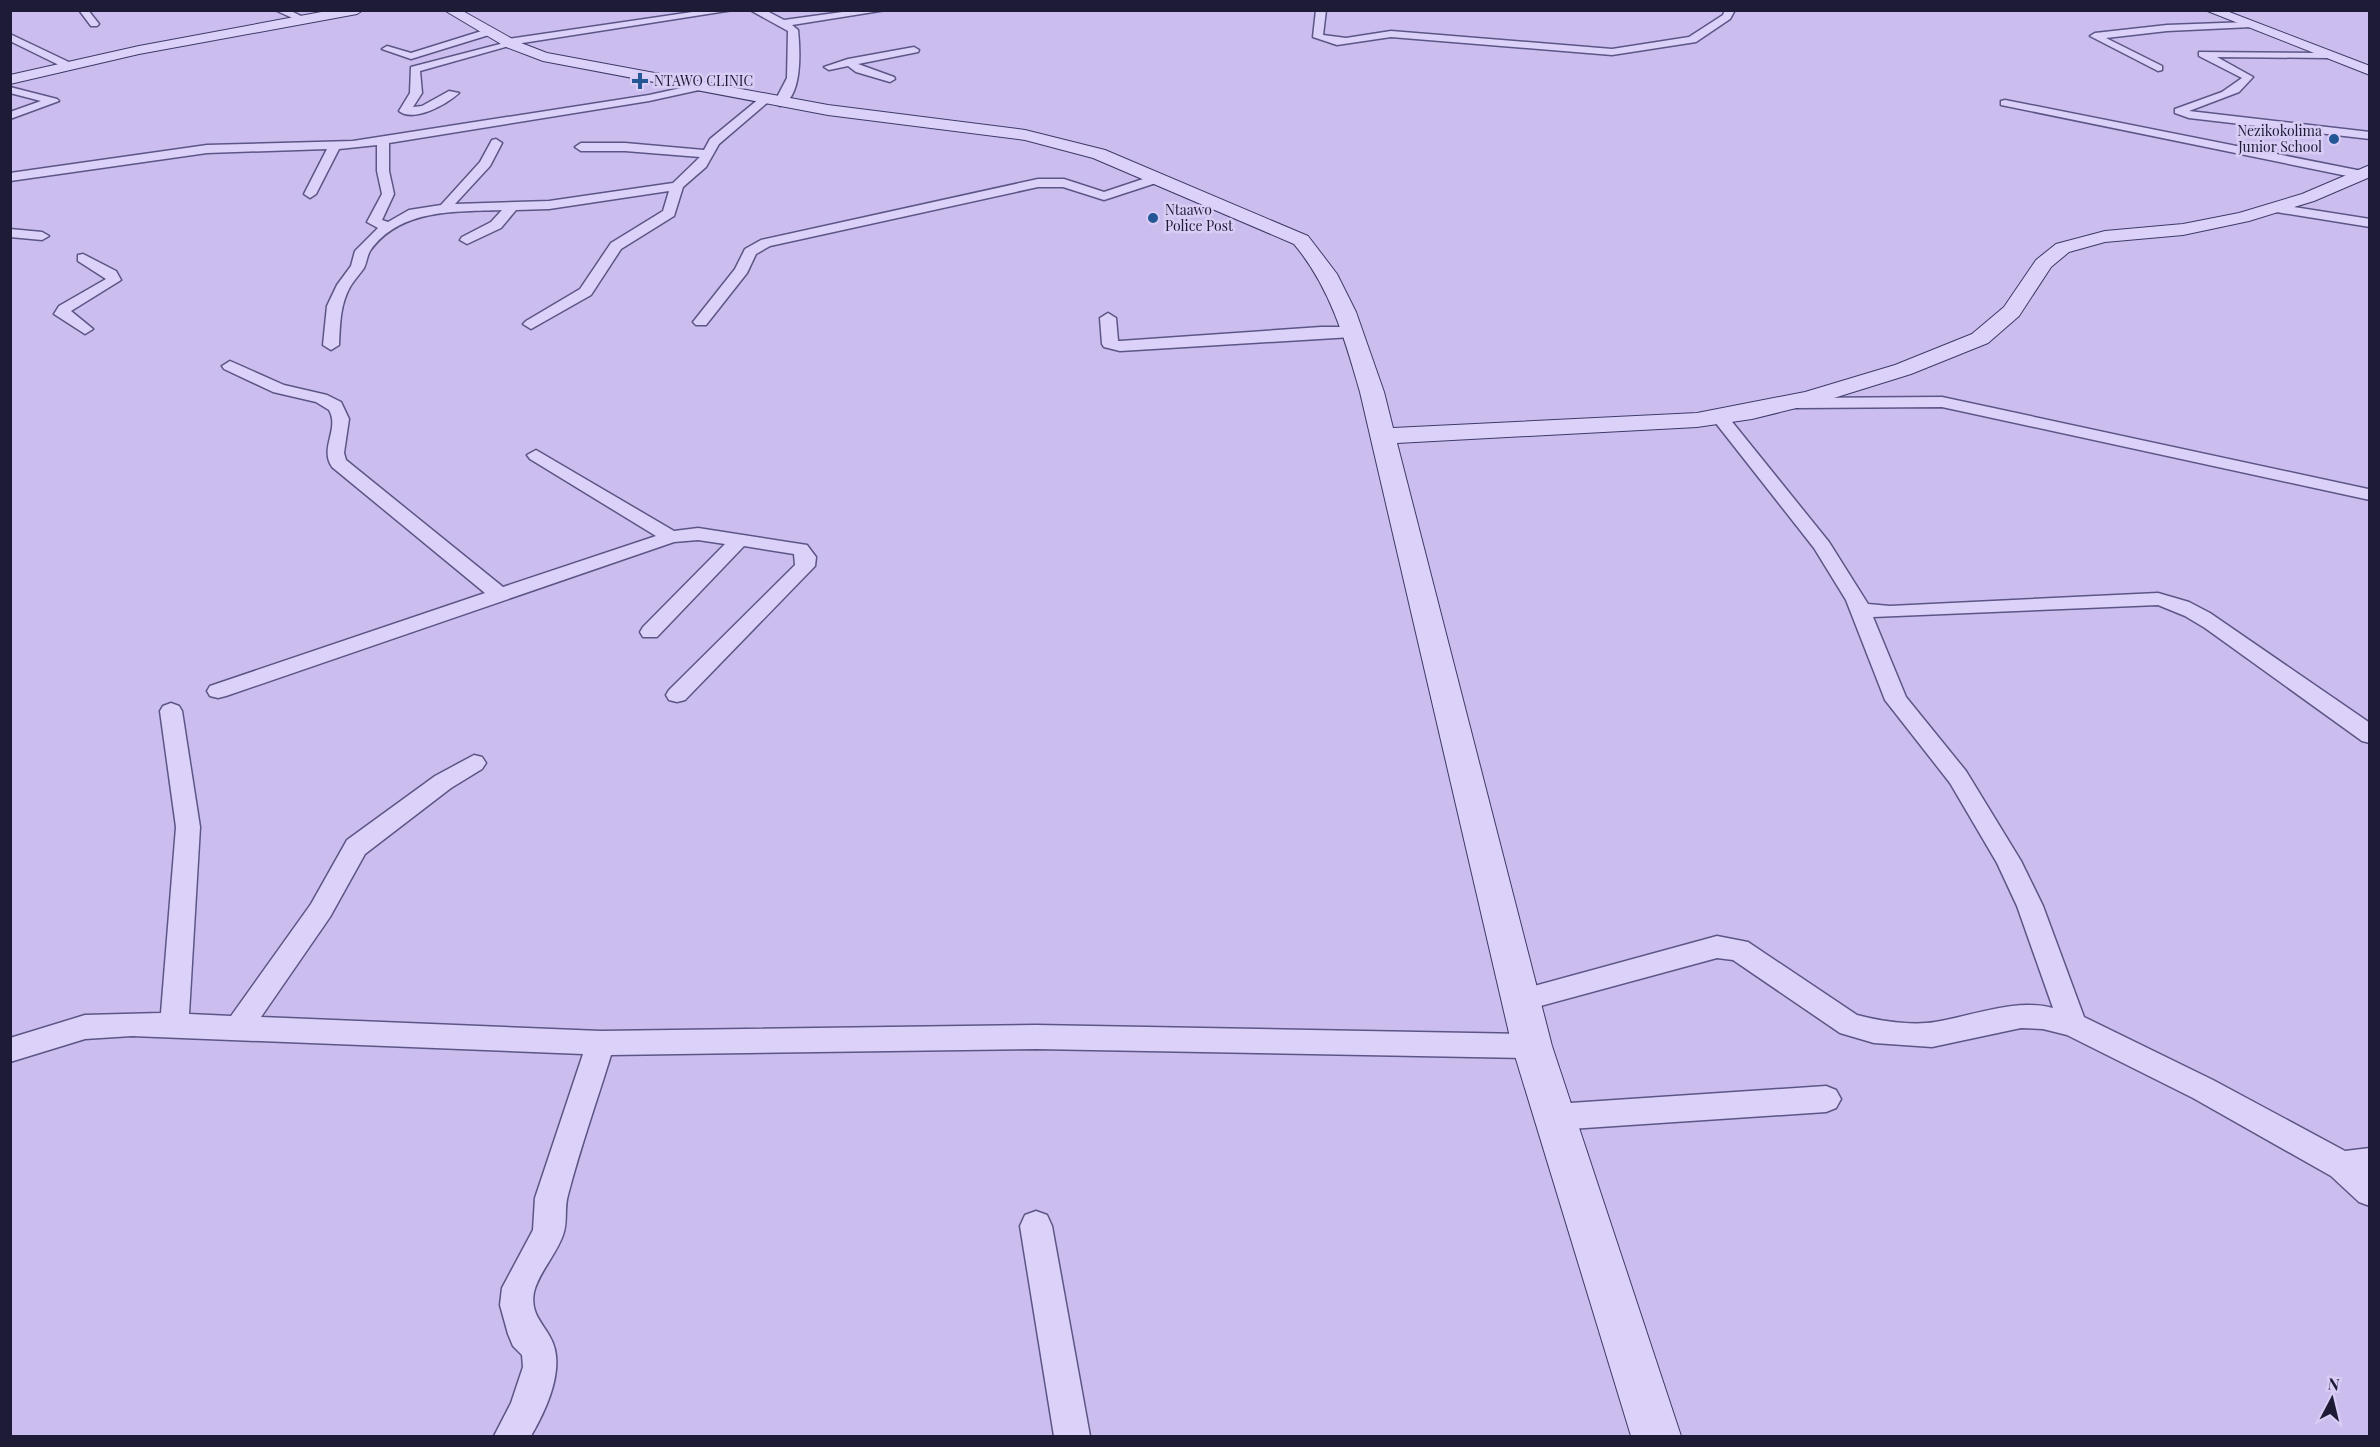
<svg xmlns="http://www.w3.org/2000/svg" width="2380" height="1447" viewBox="0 0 2380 1447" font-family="'Playfair Display',serif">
<rect width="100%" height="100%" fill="#cbbeee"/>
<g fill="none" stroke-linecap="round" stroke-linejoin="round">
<!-- street casing -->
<g stroke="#5c5686" stroke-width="3">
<g id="street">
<path d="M79 10H88L99 24 97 26H91Z"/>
<path d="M275 10H289L309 20 301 22Z"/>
<path d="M706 10H733L516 44 420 71 422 93 413 107 422 106 449 91 459 93C447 104 414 123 399 111L410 93 411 67 504 43 508 39Z"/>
<path d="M750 10H765L784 20 857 10H886L792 25 798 30C800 50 803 98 780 106L774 103 787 78 788 31Z"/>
<path d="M1316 10H1326L1323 35 1346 38 1391 31 1612 49 1689 37 1723 15 1725 10H1735L1730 19 1696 42 1612 55 1391 37 1337 45 1313 37Z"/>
<path d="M2249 22 2252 23V27L2167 31 2106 38 2162 66V70L2158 71 2090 36 2095 33 2167 25Z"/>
<path d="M488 29 493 32 492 34 411 59 382 49 387 46 411 53Z"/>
<path d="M10 34 73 64 74 66 65 68 10 41Z"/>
<path d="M914 47 919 50 918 52 858 64 894 77 895 79 890 82 856 72 848 66 829 70 824 67 848 59Z"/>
<path d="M2199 52 2332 53V57L2328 58 2217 57 2253 77 2239 92 2189 111 2370 132V139L2189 118 2175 113V109L2222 92 2242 78 2199 56Z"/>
<path d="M695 85 700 88 699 90 649 101 389 143V171L394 194 382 220 388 222 409 210 441 205 480 162 492 140 496 139 502 143 490 166 455 204 549 201 673 183 700 157 625 151H581L575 147 581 143H625L704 150 710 139 760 98H768V102L719 144 706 167 683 187 674 216 621 249 591 295 531 329 523 324 526 321 580 289 611 243 663 211 669 191 549 209 516 210 501 228 467 244 460 240 462 237 491 222 502 210C456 212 400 208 370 251 367 256 367 262 364 268 360 274 354 280 350 287 340 305 340 324 339 345L331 350 323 345 327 306 337 285 351 266 355 251 378 228 367 222 382 194 377 171V145L339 149 316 194 310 198 304 194 327 149 207 153 10 181V173L207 145 353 141 649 95Z"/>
<path d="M10 87 57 99 59 101 10 119V112L41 101 10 93Z"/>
<path d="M2005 100 2362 171 2368 175 2362 179 2001 105V101Z"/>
<path d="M1155 175 1159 176V182L1104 200 1063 187H1038L770 246 756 254 747 273 706 325H696L693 322 735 269 745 249 761 240 1038 179H1064L1104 192Z"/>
<path d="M2275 204 2370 219V227L2270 211V205Z"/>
<path d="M10 229 42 232 49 236 42 240 10 237Z"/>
<path d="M83 254 116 271 121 280 71 311 93 329 85 334 54 314 59 306 106 279 78 261V255Z"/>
<path d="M1108 313 1116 318 1118 341H1120L1321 327H1352L1360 332 1352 337 1120 351 1104 347 1102 344 1100 318Z"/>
<path d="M230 361 284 385 327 395 341 402 349 419 344 453 346 460 503 587 656 536 530 459 527 455 536 450 674 531 698 528 807 545 816 557 815 566 685 700 677 702 669 700 666 695 669 690 795 565 794 554 744 546 657 637H643L640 632 643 627 725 544 698 540 674 542 226 696 218 698 210 696 207 691 210 686 485 593 332 467C319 448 340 429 329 410L316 402 273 392 224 369 222 366Z"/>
<path d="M1942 397 2368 489 2370 500 1942 407 1796 408 1788 403 1796 398Z"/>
<path d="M1719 412 1725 413 1829 542 1868 604 1890 606 2158 593 2189 602 2210 613 2370 723V743L2362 741 2205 628 2185 616 2158 605 1873 617 1906 697 1966 771 2021 861 2043 906 2084 1017 2213 1080 2345 1151 2370 1148V1206L2359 1202 2331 1176 2193 1098 2067 1035 2043 1029 2021 1028 1932 1047 1874 1043 1840 1033 1733 960 1717 958 1522 1011 1512 1008 1508 1000 1512 992 1717 936 1748 942 1857 1015C1880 1021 1912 1026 1935 1022 1973 1016 2014 998 2053 1008L2017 906 1997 863 1950 783 1885 700 1846 600 1814 548 1711 417Z"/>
<path d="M171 703 179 706 182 711 200 827 189 1014 231 1016 311 904 347 840 435 776 474 755 482 757 486 763 482 769 451 788 365 854 330 917 261 1017 601 1031 1036 1025 1532 1034 1542 1037 1546 1046 1542 1055 1532 1058 1036 1049 611 1055C597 1101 580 1148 568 1195 564 1208 568 1222 563 1235 556 1255 539 1272 534 1292 530 1313 542 1322 550 1337 567 1366 546 1410 531 1436H494L511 1403 523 1367 522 1355 513 1346 508 1334 500 1305 502 1288 533 1230 535 1198 583 1054 132 1036 85 1039 10 1062V1038L85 1015 161 1013 176 827 160 711 163 706Z"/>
<path d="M1826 1086 1836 1090 1841 1099 1836 1108 1826 1112 1555 1130 1545 1126 1540 1117 1545 1108 1555 1104Z"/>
<path d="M1036 1211 1047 1215 1052 1226 1090 1436H1054L1020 1226 1025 1215Z"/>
</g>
</g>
<!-- secondary casing -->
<g stroke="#3d3a68" stroke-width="2">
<g id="secondary">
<path d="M332 10H363L357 14 139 54 10 84V75L139 46Z"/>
<path d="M444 10H461L516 41 547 53 828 105 1025 130 1105 150 1308 236 1337 274 1356 312 1384 392 1393 428 1697 413 1805 392 1895 365 1972 334 2004 307 2036 260 2056 244 2105 231 2183 224 2239 213 2302 194 2370 165V177L2314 201 2249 221 2183 235 2105 242 2069 252 2051 267 2019 316 1988 343 1911 374 1821 402 1752 419 1697 427 1397 443 1552 1046 1681 1436H1631L1512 1046 1360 392C1345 339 1330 287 1294 244L1093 158 1025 140 828 115 543 61 506 47Z"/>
<path d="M2205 10H2224L2370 66V75Z"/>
</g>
</g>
<!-- street -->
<use href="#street" fill="#dcd1f9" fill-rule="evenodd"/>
<!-- secondary -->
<use href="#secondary" fill="#dcd1f9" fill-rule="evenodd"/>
</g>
<!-- markers -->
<g fill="#255696" stroke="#d9cdf6" stroke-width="2">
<path d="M637 72h6v6h6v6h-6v6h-6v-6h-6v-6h6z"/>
<circle cx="2334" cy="139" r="6"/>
<circle cx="1153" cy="218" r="6"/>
</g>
<g text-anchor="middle" stroke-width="5" stroke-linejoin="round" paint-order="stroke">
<!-- far-poi labels -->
<g font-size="14" fill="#1d1b35" stroke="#d9cdf6" text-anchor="start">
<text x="654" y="86">NTAWO CLINIC</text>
<text x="2322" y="136" text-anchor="end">Nezikokolima<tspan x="2322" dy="16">Junior School</tspan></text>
<text x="1165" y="215">Ntaawo<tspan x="1165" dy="16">Police Post</tspan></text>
</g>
</g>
<!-- border -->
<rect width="2380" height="1447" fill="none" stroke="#1d1b35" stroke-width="24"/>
<!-- north arrow -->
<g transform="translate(2332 1399) rotate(7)" stroke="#d9cdf6" stroke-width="4.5" paint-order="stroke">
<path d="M0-4.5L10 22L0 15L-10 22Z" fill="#1d1b35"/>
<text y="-9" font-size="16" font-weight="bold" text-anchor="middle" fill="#1d1b35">N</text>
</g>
</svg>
